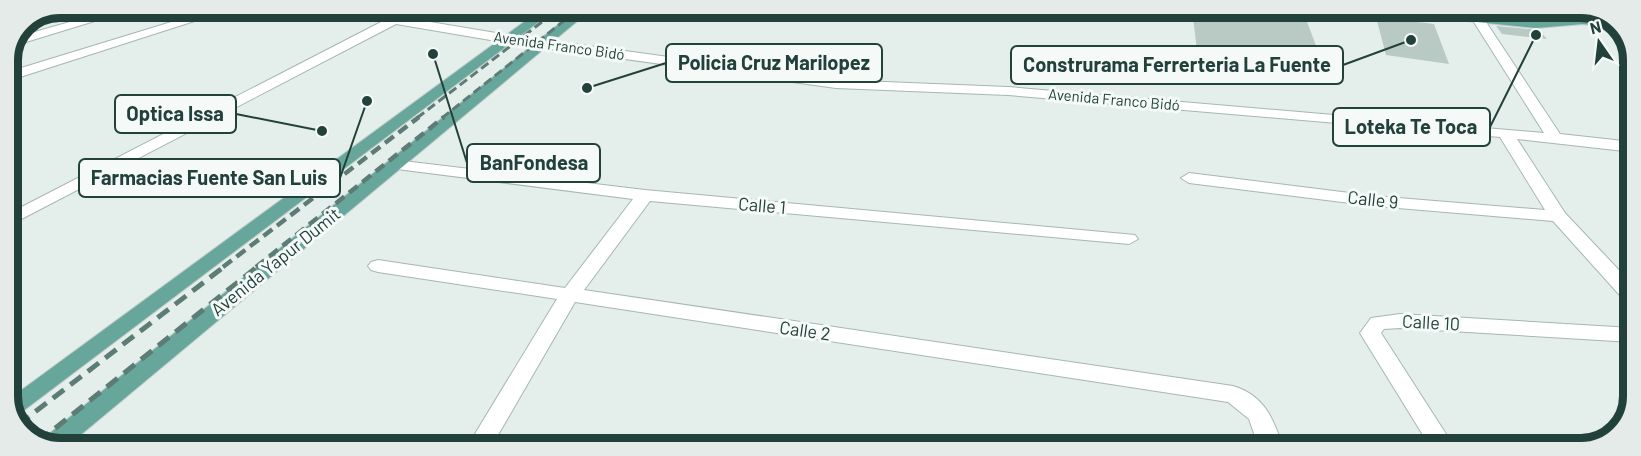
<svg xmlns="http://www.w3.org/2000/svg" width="1641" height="456" viewBox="0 0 1641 456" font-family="Barlow,sans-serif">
<rect width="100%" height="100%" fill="#e4eeea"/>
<!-- building -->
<g fill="#b9c9c4">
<path d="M1192 9 1303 11 1318 51 1261 45 1268 75 1199 67Z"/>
<path d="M1483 9H1520L1527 17 1486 13Z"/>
<path d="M1376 17 1434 24 1449 64 1386 55Z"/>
<path d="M1496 26 1539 30 1547 39 1502 34Z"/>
</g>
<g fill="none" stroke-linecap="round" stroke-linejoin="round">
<!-- minor casing -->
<g stroke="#a6b7b2" stroke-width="2">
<g id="minor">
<path d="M119 8H137L13 46 17 37Z"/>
<path d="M217 8H235L17 78H8V72Z"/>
<path d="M341 8H361L394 16 508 35 836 80 1008 87 1544 133 1472 19 1478 15 1482 16 1560 134 1633 142V152L1517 139 1565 213 1632 284V302L1625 301 1553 221 1374 206 1189 183 1181 178 1189 173 1374 196 1545 210 1500 137 1008 95 836 88 508 43 396 24 8 226V214L383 21Z"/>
<path d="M395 160 645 190 1135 235 1138 239 1129 244 650 201 584 290 1233 386C1264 395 1274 419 1283 448H1259L1249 419 1228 402 575 302 491 447H467L557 299 378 272 371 270 368 266 371 262 378 260 565 288 633 199 389 168 387 165 389 162Z"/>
<path d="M1400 314 1632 328V342L1400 328 1384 329 1381 333 1455 448H1431L1360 333 1371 318Z"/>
</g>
</g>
<!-- primary casing -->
<g stroke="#c1cac8" stroke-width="2">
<g id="primary">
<path d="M543 8H557L15 417 8 400Z"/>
<path d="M579 8H593L66 447H47L39 442Z"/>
<path d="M1382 9C1412 9 1441 11 1470 14 1504 17 1539 24 1571 15L1612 20 1622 28 1583 24 1536 28 1388 13Z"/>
</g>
</g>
<!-- minor -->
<use href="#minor" fill="#fff" fill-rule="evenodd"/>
<!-- primary -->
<use href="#primary" fill="#66a69b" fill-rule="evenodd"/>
<!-- rail-far2 -->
<g stroke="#5d7c76" stroke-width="3" stroke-dasharray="9 4.5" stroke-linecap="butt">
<path d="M417 118 560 8"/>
<path d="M442 118 580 8"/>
</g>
<!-- rail-far1 -->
<g stroke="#5d7c76" stroke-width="4.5" stroke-dasharray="11 6" stroke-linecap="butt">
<path d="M223 267 419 117"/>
<path d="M256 267 444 117"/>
</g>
<!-- rail -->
<g stroke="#5d7c76" stroke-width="5" stroke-dasharray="14 8" stroke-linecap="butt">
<path d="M18 425 225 266"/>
<path d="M38 442 258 266"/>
</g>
</g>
<g text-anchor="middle" stroke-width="6" stroke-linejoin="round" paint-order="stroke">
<!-- far-street labels -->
<g font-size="15" fill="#22413b" stroke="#f5faf8">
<text transform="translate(559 46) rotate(8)" y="5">Avenida Franco Bidó</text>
<text transform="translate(1114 100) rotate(5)" y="5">Avenida Franco Bidó</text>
</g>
<!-- street labels -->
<g font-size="18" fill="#22413b" stroke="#f5faf8">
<text transform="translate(1373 200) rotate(6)" y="6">Calle 9</text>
<text transform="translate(762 206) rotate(5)" y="6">Calle 1</text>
<text transform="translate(276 262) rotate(-39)" y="6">Avenida Yapur Dumit</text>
<text transform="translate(1431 323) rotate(3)" y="6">Calle 10</text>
<text transform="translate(805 331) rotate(8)" y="6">Calle 2</text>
</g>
</g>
<!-- crop -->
<path d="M0 0H1641V456H0ZM60 18H1581A42 42 0 0 1 1623 60V396A42 42 0 0 1 1581 438H60A42 42 0 0 1 18 396V60A42 42 0 0 1 60 18Z" fill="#e4ebe9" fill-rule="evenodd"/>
<path fill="none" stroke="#22413b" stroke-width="8" d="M60 18H1581A42 42 0 0 1 1623 60V396A42 42 0 0 1 1581 438H60A42 42 0 0 1 18 396V60A42 42 0 0 1 60 18Z"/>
<!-- callouts -->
<path fill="none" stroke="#22413b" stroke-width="2" d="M587 88L666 63M1411 40L1343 65M322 131L236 114M1536 35L1490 127M433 54L467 163M367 101L340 178"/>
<g fill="#22413b" stroke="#f5faf8" stroke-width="2">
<circle cx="587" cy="88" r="6"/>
<circle cx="1411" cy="40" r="6"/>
<circle cx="322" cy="131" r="6"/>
<circle cx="1536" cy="35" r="6"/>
<circle cx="433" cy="54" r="6"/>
<circle cx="367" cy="101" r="6"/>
</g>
<g fill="#f5faf8" stroke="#22413b" stroke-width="2">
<rect x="666" y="44" width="216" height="38" rx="6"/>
<rect x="1011" y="46" width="332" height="38" rx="6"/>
<rect x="115" y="95" width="121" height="38" rx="6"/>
<rect x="1333" y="108" width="157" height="38" rx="6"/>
<rect x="467" y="144" width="133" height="38" rx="6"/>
<rect x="79" y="159" width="261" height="38" rx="6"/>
</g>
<g font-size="20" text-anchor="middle" font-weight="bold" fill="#22413b">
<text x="774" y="70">Policia Cruz Marilopez</text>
<text x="1177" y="72">Construrama Ferrerteria La Fuente</text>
<text x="175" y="121">Optica Issa</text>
<text x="1411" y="134">Loteka Te Toca</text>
<text x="534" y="170">BanFondesa</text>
<text x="209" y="185">Farmacias Fuente San Luis</text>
</g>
<!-- north arrow -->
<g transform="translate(1599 42) rotate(346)" stroke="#f5faf8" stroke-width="4.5" paint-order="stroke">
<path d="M0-4.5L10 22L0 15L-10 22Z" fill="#22413b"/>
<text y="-9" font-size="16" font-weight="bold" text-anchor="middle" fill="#22413b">N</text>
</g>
</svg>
